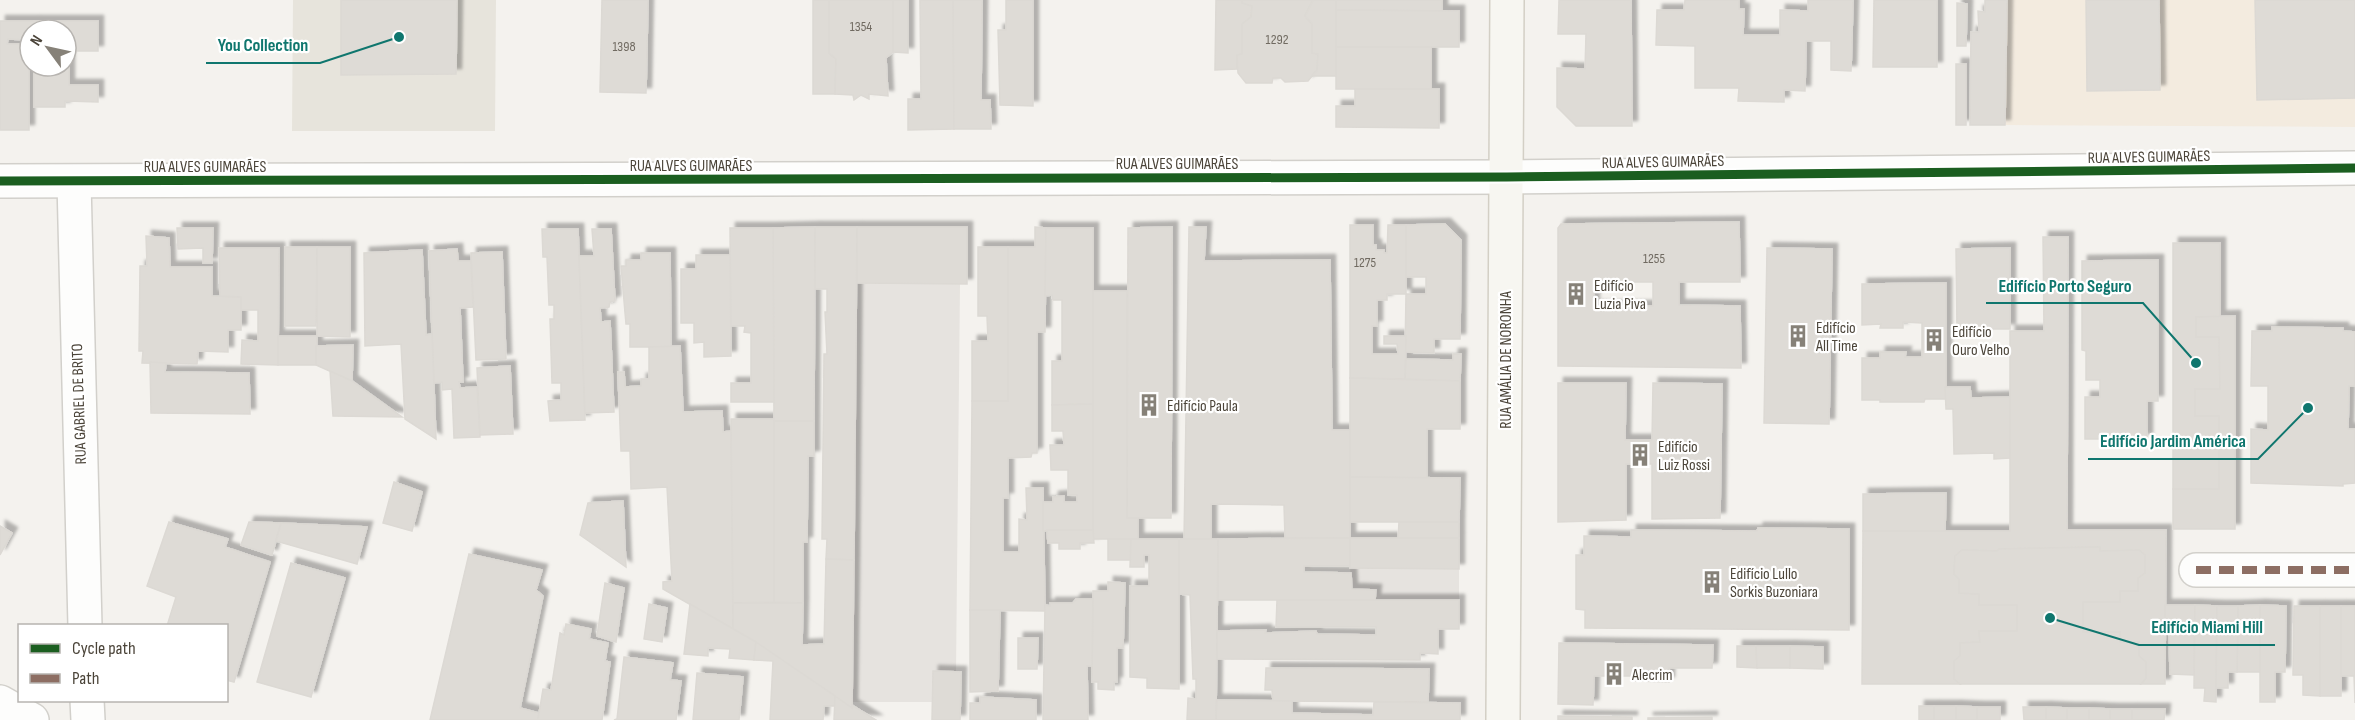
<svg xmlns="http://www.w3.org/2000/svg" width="2355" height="720" viewBox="0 0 2355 720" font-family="'Sofia Sans Condensed',sans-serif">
<defs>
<filter id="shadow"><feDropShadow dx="5.5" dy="-5.5" stdDeviation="1.5" flood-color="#0004"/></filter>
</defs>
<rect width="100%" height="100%" fill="#f4f2ee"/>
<!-- residential -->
<path fill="#e7e4dc" d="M293 0H496L495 131H292Z"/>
<!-- commercial -->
<path fill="#f3ebdf" d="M2007 0H2355V127L2005 125Z"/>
<!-- parking -->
<g fill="#e6e3df">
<path d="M857 283 960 284 956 672 932 702H852Z"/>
<path d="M1350 568 1459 569V600H1375V590L1352 589Z"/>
</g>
<!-- building -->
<g fill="#dedbd6" stroke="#dcd9d4" stroke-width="1.5" fill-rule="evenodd" filter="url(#shadow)">
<path d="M341 0H457L456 74 341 75Z"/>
<path d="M602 0H648L646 93 600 92Z"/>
<path d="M813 0H829V53L836 59 835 94H813Z"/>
<path d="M829 0H893V52L886 58 888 96 869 94V99L861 95 854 100 853 95 835 94 836 59 829 53Z"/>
<path d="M893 0H908V53L893 52Z"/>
<path d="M920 0H953L954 129 908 130V99H921Z"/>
<path d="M953 0H982L981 100H990L991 129H954Z"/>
<path d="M1006 0H1033V106L1000 105 998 30H1006Z"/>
<path d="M1216 0H1242V3L1252 6 1251 17 1242 24V54L1237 55V69L1215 70Z"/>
<path d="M1242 0H1313L1305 16 1312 24V53L1318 54 1317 70 1308 81 1285 82 1281 78H1273L1272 83H1246L1238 73 1237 55 1242 54V24L1251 17 1252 6 1242 3Z"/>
<path d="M1313 0H1336V76H1312L1317 70 1318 54 1312 53V24L1305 16Z"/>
<path d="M1336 0H1442V11L1336 10Z"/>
<path d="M1559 0H1631L1632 126H1576L1557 107V68L1585 69 1586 34H1558Z"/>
<path d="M1685 0H1739V9H1744L1743 35H1780V10L1808 11V0H1853L1851 71 1831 70V41H1806L1805 91 1784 90V102L1738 101 1739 88H1695V46L1656 45 1657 10H1684Z"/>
<path d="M1874 0H1937V67H1873Z"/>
<path d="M1985 0H2007L2005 125H1970L1971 32H1979L1978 11 1985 12Z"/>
<path d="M2086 0H2159L2160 90 2087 91Z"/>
<path d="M2255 0H2355V98L2257 100Z"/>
<path d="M1957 3 1967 4 1966 46H1957Z"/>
<path d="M1336 10 1459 11V47H1336Z"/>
<path d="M0 21H34V30H30V40L8 39 7 44H29V130H0Z"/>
<path d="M34 21H98V51H69V85H98V102L65 101V107H34V66H66V30H34Z"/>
<rect x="1336" y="47" width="95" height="42"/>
<rect x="1956" y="64" width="10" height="61"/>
<path d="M1355 89H1439V128L1336 127V106H1355Z"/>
<path d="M1739 222 1740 282H1679V305L1740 306 1741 368 1558 366V228L1561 224ZM1594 282H1653V306H1594Z"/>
<path d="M1445 224 1461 240 1460 339H1434V353L1405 352 1406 294H1426V277H1406V225Z"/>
<path d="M1350 225H1373V245H1376V250H1384V253H1387L1388 225H1406V294H1387V300H1377V326H1372V354H1398L1397 344H1384V336H1406L1405 379 1350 378Z"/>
<path d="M815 227H857L854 560 826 559 827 539H822L824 354H827L825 312H827V289H815Z"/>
<path d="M815 227 814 421H774L773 228Z"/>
<path d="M857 227H967V284L857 283Z"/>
<path d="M1035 227 1046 228 1045 332H1037V453H1032L1031 457 1008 458V498H1003V552H1019V519L1027 520 1026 488H1043L1045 611 970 610 972 401H1008V247H1035Z"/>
<path d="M1172 227 1171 518H1127L1128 228Z"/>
<path d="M1189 227H1206L1204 261 1330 260 1332 430H1350V538H1285L1284 505 1211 504V539H1184Z"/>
<path d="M177 228H213L212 263H203V248L178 249Z"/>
<path d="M730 228H773L774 402H731V383H751V333L744 332 745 326H731Z"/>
<path d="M1046 228H1093V404L1052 405V361H1062V300H1053L1052 295 1045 296Z"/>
<path d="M542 229H578L585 420 550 421 548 401 561 400V383H552L550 319H554V305H549L547 257H543Z"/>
<path d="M592 229H611L615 301 610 302 609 307 600 308 601 322 610 321 614 412 585 413 579 256H594Z"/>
<path d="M146 236 169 238 170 267H212V296L241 297V330H228V352L198 351 197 364 142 363 143 351H139L140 266H147Z"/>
<path d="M2043 237H2068L2067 530H2166L2165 684H2141L2146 678V662L2139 656V642H2120V632H2083V602H2120V591H2138V578L2145 573V555L2139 550 2100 551V547L1999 549 1997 551 1962 550 1955 556 1954 574 1959 579V593L1979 594V605H2017V631H1979L1980 642 1960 643V656L1954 661V679L1960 684H1862L1863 531H2010V331H2044Z"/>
<path d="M2173 243H2220V317H2196V337H2219L2220 389H2195V416H2219V489H2173Z"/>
<path d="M285 247H317L316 326H285Z"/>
<path d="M317 247H350V337L317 336Z"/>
<path d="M978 247H1008V401H972V341H988L987 316H978Z"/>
<path d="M219 248H279L278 365 241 364 242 340 258 341V310H241V297L220 296Z"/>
<path d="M1767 248 1832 249 1829 424 1764 423Z"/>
<path d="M2010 248V329H1957L1956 249Z"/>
<path d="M457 249 458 261H471L473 307 460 308 463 382H459L460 388 477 387 480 437 454 438 452 389 442 390V382L434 383 429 251Z"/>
<path d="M422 250 426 335 432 334 436 439 405 419 401 344 365 346 364 253Z"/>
<path d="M502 252 506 359 476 360 471 253Z"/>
<path d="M641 253H670L671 347H630V324H626L621 266H626V260H641Z"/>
<path d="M696 255H730L731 356 704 357V342L694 343V323H681V269H696Z"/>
<path d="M2158 260V401H2147V439H2085V397H2100V380H2086V351L2082 350V261Z"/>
<path d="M1946 283V399H1925L1924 402H1880V400H1862V358H1880V352H1906L1905 357H1922V323L1903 322V328H1880L1881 324 1862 325V284Z"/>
<path d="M1093 291H1127V518H1138V539H1093Z"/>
<path d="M2235 316V529H2173V489H2219V416H2195V389H2220L2219 337H2196V317Z"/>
<path d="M2272 327 2343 328V331L2355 332V386H2349L2348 429H2355V483L2343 484V486L2251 483V429L2268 430V386H2251L2252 331H2272Z"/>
<path d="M278 336H317L316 365H278Z"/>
<path d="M353 345 352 381 316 365V346Z"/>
<path d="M680 346 683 412 722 411 723 432 731 431 733 629 663 589V582L672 581 667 487 631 489 630 451H621L618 372H624L625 387 641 386V379H649V347Z"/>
<path d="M1453 354H1461L1460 381 1405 379 1406 359 1453 360Z"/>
<path d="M150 362 166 363 165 372 249 373 250 414 151 413Z"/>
<path d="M510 366 513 434 480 435 477 368Z"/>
<path d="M330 371 352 381 402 417 333 416Z"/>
<path d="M1350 378 1460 381V429H1427V478L1350 477Z"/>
<path d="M1558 383H1626L1625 440H1652L1653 383 1722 384 1720 518 1652 519V464H1626V520L1558 522Z"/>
<path d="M1945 387H1970L1971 398 2010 397V458L1994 459V453L1954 454 1953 409H1946Z"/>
<path d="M1093 404V530L1043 531V502H1053V497L1064 496V502H1077V495H1068V470H1051L1050 445H1064L1063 431H1052V405Z"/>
<path d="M731 419H774V602L733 603Z"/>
<path d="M774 421H814V456H808L807 542H803V603L774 602Z"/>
<path d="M1350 477 1460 478 1459 522H1350Z"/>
<path d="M394 482 422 492 412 531 383 523Z"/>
<path d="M1946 493 1945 531H1863V494Z"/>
<path d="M623 501 626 567 580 535 588 503Z"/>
<path d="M169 522 228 539 225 547 270 562 234 682 226 680V626H167L176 597 147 586Z"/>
<path d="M249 522 281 523 272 555 241 545Z"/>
<path d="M1399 522H1459V538H1398Z"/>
<path d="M281 523 367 527 357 564 276 541Z"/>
<path d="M0 526 12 533 0 555Z"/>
<path d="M1758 528 1849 529V630L1585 628V610L1576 609V555H1584V536L1631 537V530L1757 531Z"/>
<path d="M1047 530H1093L1094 543H1080V549H1059V543H1048Z"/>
<path d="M1350 538V566H1304V572L1351 573 1352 589 1376 590 1375 600H1218V539Z"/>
<path d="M1350 538H1459V569L1350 568Z"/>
<rect x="1108" y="539" width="23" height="21"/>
<path d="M1131 539H1179V689L1147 688V678L1130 677V586H1149V555H1144V567H1130Z"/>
<path d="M1179 539H1218L1216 720H1187L1188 698 1196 699V679H1193L1190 595 1179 594Z"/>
<path d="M2100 547V551L2139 550 2145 555V573L2138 578V591H2120V602H2083V632H2120V642H2139V656L2146 662V678L2141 684H1960L1954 679V661L1960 656V643L1980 642 1979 631H2017V605H1979V594L1959 593V579L1954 574 1955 556 1962 550 1997 551 1999 549Z"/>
<path d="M469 554 542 570 536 590 543 596 520 708 539 713 538 720H430Z"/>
<path d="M826 559 854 560 852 708 733 629V603H803L802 645 824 644Z"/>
<path d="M291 563 345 578 311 697 257 682Z"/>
<path d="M1108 582 1125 583 1123 648H1117V682H1114V690L1098 689V682H1092L1093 591H1108Z"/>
<path d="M605 583 624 588 616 642 597 636Z"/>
<path d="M1076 599H1093L1092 666H1087L1088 720H1043L1045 605 1050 606V603H1073Z"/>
<path d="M1277 600H1459V629H1438V654L1420 653V660L1217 659V631L1266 630 1265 633 1316 631 1317 634 1376 635V627H1276Z"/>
<path d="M649 604 667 608 662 642 644 639Z"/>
<path d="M690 604 756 642 754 660 729 658 730 649 708 648V656L684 654Z"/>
<path d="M2165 605H2195L2194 675 2170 674 2169 627 2165 628Z"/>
<path d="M2195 605 2217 606 2216 702 2204 701 2205 688H2194Z"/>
<path d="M2260 605V672H2237L2238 606Z"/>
<path d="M2260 605 2286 606 2285 672H2275V702H2260Z"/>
<path d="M2217 606H2238L2237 672H2228V688H2216Z"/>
<path d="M2294 606H2320V696L2303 695V675H2293Z"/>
<rect x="2320" y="606" width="21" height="90"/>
<path d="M2341 606H2355V703L2354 676H2341Z"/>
<path d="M970 610H1000L998 691 970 692Z"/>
<path d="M566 624 591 629 589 639 608 643 605 661 610 662 602 720H538L543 689 551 690 560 633 564 635Z"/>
<path d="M1018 638H1038L1037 669H1018Z"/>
<path d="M756 642 835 696V706H824L823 720H770L773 661 754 660Z"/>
<path d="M1559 643 1713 645 1712 668H1669V682L1636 681V676H1594L1593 705 1558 704Z"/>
<path d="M1737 646H1756L1757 668 1737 667Z"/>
<path d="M1756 646H1790V668H1757Z"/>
<path d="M1790 646 1823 647V669L1790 668Z"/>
<path d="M624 657 673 663 670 680 681 681 676 720H614L617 719Z"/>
<path d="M1266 668 1429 669 1428 702 1273 701 1272 690H1265Z"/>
<path d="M933 671 961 672 960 720H932Z"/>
<path d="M697 673 743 677 739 720H693Z"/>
<path d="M835 696 852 708V705L876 720H834Z"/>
<path d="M980 697 1036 700V720H970V703H980Z"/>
<path d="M1217 700 1292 701V713L1373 715 1374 702 1460 703V720H1216Z"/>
<rect x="1919" y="706" width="15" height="14"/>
<rect x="1934" y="706" width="22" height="14"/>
<path d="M1956 706 1977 707V720H1956Z"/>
<rect x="1977" y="707" width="23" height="13"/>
<path d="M2023 707H2046V720H2024Z"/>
<path d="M2046 707 2067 708V720H2046Z"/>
<rect x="2067" y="708" width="22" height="12"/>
<path d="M2089 708 2110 709V720H2089Z"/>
<rect x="2110" y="709" width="22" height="11"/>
<path d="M2132 709H2165L2164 720H2132Z"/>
<path d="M1558 716 1632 717V720H1558Z"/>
<path d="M1712 717V720H1648V718Z"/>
</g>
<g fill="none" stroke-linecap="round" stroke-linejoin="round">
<!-- street casing -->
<g stroke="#d2d0cb" stroke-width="36">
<g id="street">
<path d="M0 181 1507 177 2355 168"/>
<path d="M74 182 85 626"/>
<path d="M2196 570H2355"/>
<path d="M87 700 88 720"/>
<path d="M0 702 32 720"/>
</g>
</g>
<!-- secondary casing -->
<g stroke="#d3cfc5" stroke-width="36">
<path id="secondary" d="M1503 720 1507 0"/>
</g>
<!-- street -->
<use href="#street" stroke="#fdfdfc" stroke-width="33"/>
<!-- secondary -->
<use href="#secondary" stroke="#f7f6f1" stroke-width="33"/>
<!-- quiet -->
<path stroke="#8d6e63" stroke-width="8" stroke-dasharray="15 8" stroke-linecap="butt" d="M2196 570H2355"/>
<!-- cycleway casing -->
<g stroke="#fff" stroke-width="13">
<path id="cycleway" d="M0 181 1507 177 2355 168"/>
</g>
<!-- cycleway -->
<use href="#cycleway" stroke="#1b5e20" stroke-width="9"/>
</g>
<!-- icons -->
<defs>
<g id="building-bare" transform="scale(1.8)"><path d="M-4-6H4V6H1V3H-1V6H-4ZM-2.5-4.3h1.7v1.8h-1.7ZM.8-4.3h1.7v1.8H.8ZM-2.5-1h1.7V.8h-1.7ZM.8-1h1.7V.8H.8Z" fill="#868178" stroke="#fff" stroke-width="2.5" paint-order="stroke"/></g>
</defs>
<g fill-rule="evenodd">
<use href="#building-bare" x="1576" y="294"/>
<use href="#building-bare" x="1798" y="336"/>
<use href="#building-bare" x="1934" y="340"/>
<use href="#building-bare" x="1149" y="405"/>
<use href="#building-bare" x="1640" y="455"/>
<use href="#building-bare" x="1712" y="582"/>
<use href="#building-bare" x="1614" y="674"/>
</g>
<g text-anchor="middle" stroke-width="4.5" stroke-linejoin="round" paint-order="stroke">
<!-- number labels -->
<g font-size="14" fill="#706a61">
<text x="861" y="31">1354</text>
<text x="1277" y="44">1292</text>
<text x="624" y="51">1398</text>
<text x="1654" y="263">1255</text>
<text x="1365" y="267">1275</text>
</g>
<!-- street labels -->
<g font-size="16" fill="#4b4439" stroke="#fff">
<text transform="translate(2149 156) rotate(-1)" y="6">RUA ALVES GUIMARÃES</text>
<text transform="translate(1663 161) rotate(-1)" y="6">RUA ALVES GUIMARÃES</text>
<text x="1177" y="169">RUA ALVES GUIMARÃES</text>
<text x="691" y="171">RUA ALVES GUIMARÃES</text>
<text x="205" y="172">RUA ALVES GUIMARÃES</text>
<text transform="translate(1505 360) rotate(-90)" y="6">RUA AMÁLIA DE NORONHA</text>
<text transform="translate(78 404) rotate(-92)" y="6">RUA GABRIEL DE BRITO</text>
</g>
<!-- poi labels -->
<g font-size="16" fill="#4b4439" stroke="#fff" text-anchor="start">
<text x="1594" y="291">Edifício<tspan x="1594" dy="18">Luzia Piva</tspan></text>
<text x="1816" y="333">Edifício<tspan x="1816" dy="18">All Time</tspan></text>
<text x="1952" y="337">Edifício<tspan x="1952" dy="18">Ouro Velho</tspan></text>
<text x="1167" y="411">Edifício Paula</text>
<text x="1658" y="452">Edifício<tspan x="1658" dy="18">Luiz Rossi</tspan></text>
<text x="1730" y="579">Edifício Lullo<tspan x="1730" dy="18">Sorkis Buzoniara</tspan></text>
<text x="1632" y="680">Alecrim</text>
</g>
</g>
<!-- callouts -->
<path fill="none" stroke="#0f766e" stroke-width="2" d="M399 37L320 63H206M2196 363L2143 303H1986M2308 408L2258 459H2088M2050 618L2139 645H2275"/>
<g fill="#0f766e" stroke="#fff" stroke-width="2">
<circle cx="399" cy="37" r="6"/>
<circle cx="2196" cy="363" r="6"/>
<circle cx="2308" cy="408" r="6"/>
<circle cx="2050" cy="618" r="6"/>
</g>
<g font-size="18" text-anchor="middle" font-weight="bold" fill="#0f766e" stroke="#fff" stroke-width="4.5" stroke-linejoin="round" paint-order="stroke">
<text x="263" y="51">You Collection</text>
<text x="2065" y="292">Edifício Porto Seguro</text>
<text x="2173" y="447">Edifício Jardim América</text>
<text x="2207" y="633">Edifício Miami Hill</text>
</g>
<!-- legend -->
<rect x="18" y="624" width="210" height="78" fill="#ffffff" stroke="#b7b4b0" stroke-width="1.5"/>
<rect x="30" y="644" width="30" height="9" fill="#1b5e20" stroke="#b7b4b0" stroke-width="1.5"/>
<text x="72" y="654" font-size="18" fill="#4b4439">Cycle path</text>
<rect x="30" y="674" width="30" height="9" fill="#8d6e63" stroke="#b7b4b0" stroke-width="1.5"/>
<text x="72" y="684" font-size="18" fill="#4b4439">Path</text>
<!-- north arrow -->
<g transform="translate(48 48) rotate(303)"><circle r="28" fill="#ffffff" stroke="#b7b4b0" stroke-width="1.5"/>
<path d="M0-4.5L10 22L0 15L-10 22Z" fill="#868178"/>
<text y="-9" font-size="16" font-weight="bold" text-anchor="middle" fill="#4b4439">N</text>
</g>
</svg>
